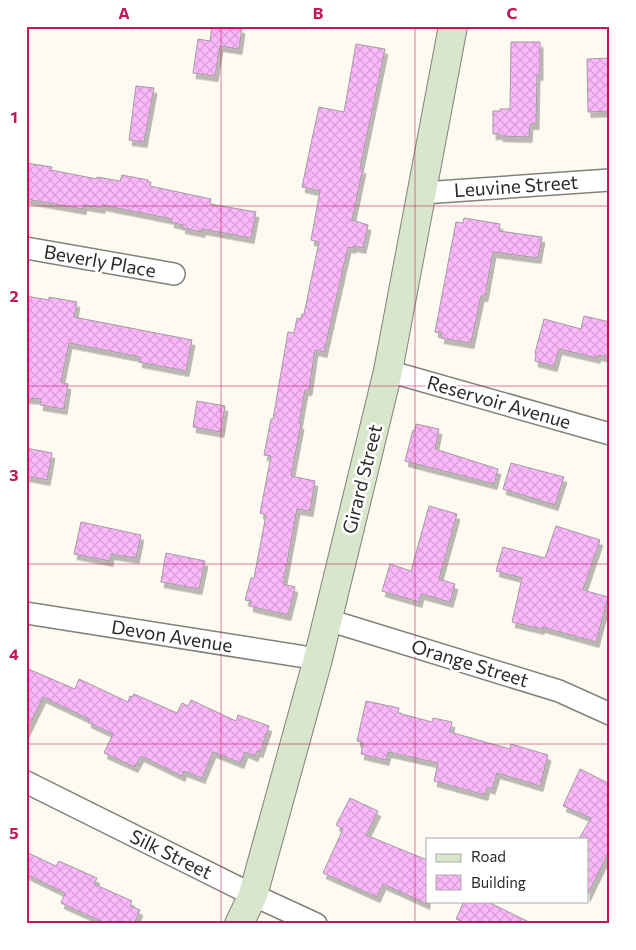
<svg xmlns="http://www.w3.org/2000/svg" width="636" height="950" viewBox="0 0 636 950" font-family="Commissioner,sans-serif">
<defs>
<pattern id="building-cross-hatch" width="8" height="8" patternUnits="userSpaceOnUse" patternTransform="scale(1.25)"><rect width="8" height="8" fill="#fcb8fb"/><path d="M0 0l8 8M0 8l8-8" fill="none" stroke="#d89ed7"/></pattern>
<filter id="shadow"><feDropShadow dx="3" dy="5.5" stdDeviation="0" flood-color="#0004"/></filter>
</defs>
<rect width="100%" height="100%" fill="#fcfaf1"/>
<!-- building -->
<g fill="url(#building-cross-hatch)" stroke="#a29ba1" filter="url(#shadow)">
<path d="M212 26 242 28 239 49 220 46 215 76 193 73 198 39 210 41Z"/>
<path d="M511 42H540V75H537L536 124H530L529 137 500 136V134H493V111H500V109H510Z"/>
<path d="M356 44 385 49 360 168H363L352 220 368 225 363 248 353 246V248L348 247 324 352 315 350 309 390H305L299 424H301L291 476 315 481 310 511 297 509 283 584 295 587 288 615 253 607 250 606 251 601 245 600 251 578H254L266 515 260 513 271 456 264 455 271 419H273L288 332 294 333 297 318 301 319 302 314H304L319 242 311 240 320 191 302 187 312 139 319 107 344 112Z"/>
<path d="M610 58V111L588 112 587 59Z"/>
<path d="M136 86 154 88 144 142 129 140Z"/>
<path d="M26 163 52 167 51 170 97 179V177L120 181 122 175 148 180V182H151L150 186 211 199 210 204 256 212 251 238 202 229V232L182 228 183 225 171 222 172 219 102 205V208L84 205 83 209 26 199Z"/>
<path d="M464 218 500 224 499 231 542 237 538 258 493 252 485 296H481L471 343 441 338 442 333 435 332 456 222 463 223Z"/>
<path d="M26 296 49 300V297L77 302 74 317 192 340 186 371 139 362 140 357 69 343 61 382 68 384 64 409 40 405 41 399 26 398Z"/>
<path d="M584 316 610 322V358L598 355 597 358 559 349 554 366 535 361 536 353H535L544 319 581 329Z"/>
<path d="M197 401 225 406 221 432 193 427Z"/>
<path d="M416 424 439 429 435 449 498 469 494 484 405 461 413 430 415 431Z"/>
<path d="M26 448 52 453 47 480 26 476Z"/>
<path d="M511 463 564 477 555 505 503 489Z"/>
<path d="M429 506 457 514 439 579 455 584 450 602 421 594 419 602 382 591 390 564 411 571Z"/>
<path d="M81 522 141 535 136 558 111 554 110 561 74 554Z"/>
<path d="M556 526 600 540 583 590 608 597 596 642 542 627 541 629 512 622 522 578 496 571 503 547 545 558Z"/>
<path d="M166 553 205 561 199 589 161 582Z"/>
<path d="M26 668 75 689 79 679 128 702 130 696 132 697 134 694 177 713 182 703 188 706 191 700 236 721 238 715 269 726 260 752 257 751 255 756 245 752 241 763 213 752 202 778 184 771 182 776 141 756 135 767 104 753 113 734 88 722 89 719 43 697 26 732Z"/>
<path d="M366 701 399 708 398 713 432 722 433 718 452 722 450 732 510 749 511 744 548 755 540 786 497 773 492 789 487 787 485 795 434 781 438 763 388 752 386 760 361 754 363 743 357 741Z"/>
<path d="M580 769 610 784V849L587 896V839H579L591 818 563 806Z"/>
<path d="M350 798 378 811 366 835 427 860V904L383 884 377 897 323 873 343 829 336 825Z"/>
<path d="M26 852 56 866 59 861 97 878 94 884 132 901 130 906 140 910 134 924H107L61 903 65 893 26 874Z"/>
<path d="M464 901H486L533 924H468L456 919Z"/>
</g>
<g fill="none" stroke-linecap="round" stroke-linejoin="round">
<!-- street casing -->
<g stroke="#83827a" stroke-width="24">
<g id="street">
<path d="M423 193 610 180"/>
<path d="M26 248 174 274"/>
<path d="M388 371 610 434"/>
<path d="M26 613 318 659"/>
<path d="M328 620 559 691 610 714"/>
<path d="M26 782 253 895 316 924"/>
</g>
</g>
<!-- secondary casing -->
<g stroke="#83827a" stroke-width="30">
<path id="secondary" d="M239 924 253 895 318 659 388 371 453 26"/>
</g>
<!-- street -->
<use href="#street" stroke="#fff" stroke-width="21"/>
<!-- secondary -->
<use href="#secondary" stroke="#d8e6cb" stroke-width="28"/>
</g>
<!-- grid -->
<path fill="none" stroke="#c2185b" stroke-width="1" stroke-opacity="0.55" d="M221 26V924M415 26V924M26 206H610M26 386H610M26 564H610M26 744H610"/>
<g text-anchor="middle" stroke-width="5" stroke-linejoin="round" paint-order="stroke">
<!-- street labels -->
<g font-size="19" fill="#2a2a26" stroke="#fff">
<text transform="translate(516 186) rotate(-4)" y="7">Leuvine Street</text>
<text transform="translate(100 261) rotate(10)" y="7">Beverly Place</text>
<text transform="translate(499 402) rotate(16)" y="7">Reservoir Avenue</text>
<text transform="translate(362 479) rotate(-76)" y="7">Girard Street</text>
<text transform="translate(172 636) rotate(9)" y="7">Devon Avenue</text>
<text transform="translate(470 663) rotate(17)" y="7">Orange Street</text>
<text transform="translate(171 854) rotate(26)" y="7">Silk Street</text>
</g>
</g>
<!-- border -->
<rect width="636" height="950" fill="none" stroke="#ffffff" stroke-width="55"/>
<!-- legend -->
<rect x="426" y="838" width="162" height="65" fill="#ffffff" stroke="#aaaaa8"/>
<rect x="436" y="854" width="25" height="8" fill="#d8e6cb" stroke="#aaaaa8"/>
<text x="471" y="862" font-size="15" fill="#2a2a26">Road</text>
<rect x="436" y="875" width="25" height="15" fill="url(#building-cross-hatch)" stroke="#aaaaa8"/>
<text x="471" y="888" font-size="15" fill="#2a2a26">Building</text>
<rect x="28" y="28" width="580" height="894" fill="none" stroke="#c2185b" stroke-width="2"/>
<g font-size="16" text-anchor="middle" font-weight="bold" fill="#c2185b">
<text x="124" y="19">A</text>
<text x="318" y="19">B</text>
<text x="512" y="19">C</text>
<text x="14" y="123">1</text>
<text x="14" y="302">2</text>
<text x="14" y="481">3</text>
<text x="14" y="660">4</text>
<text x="14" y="839">5</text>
</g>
</svg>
